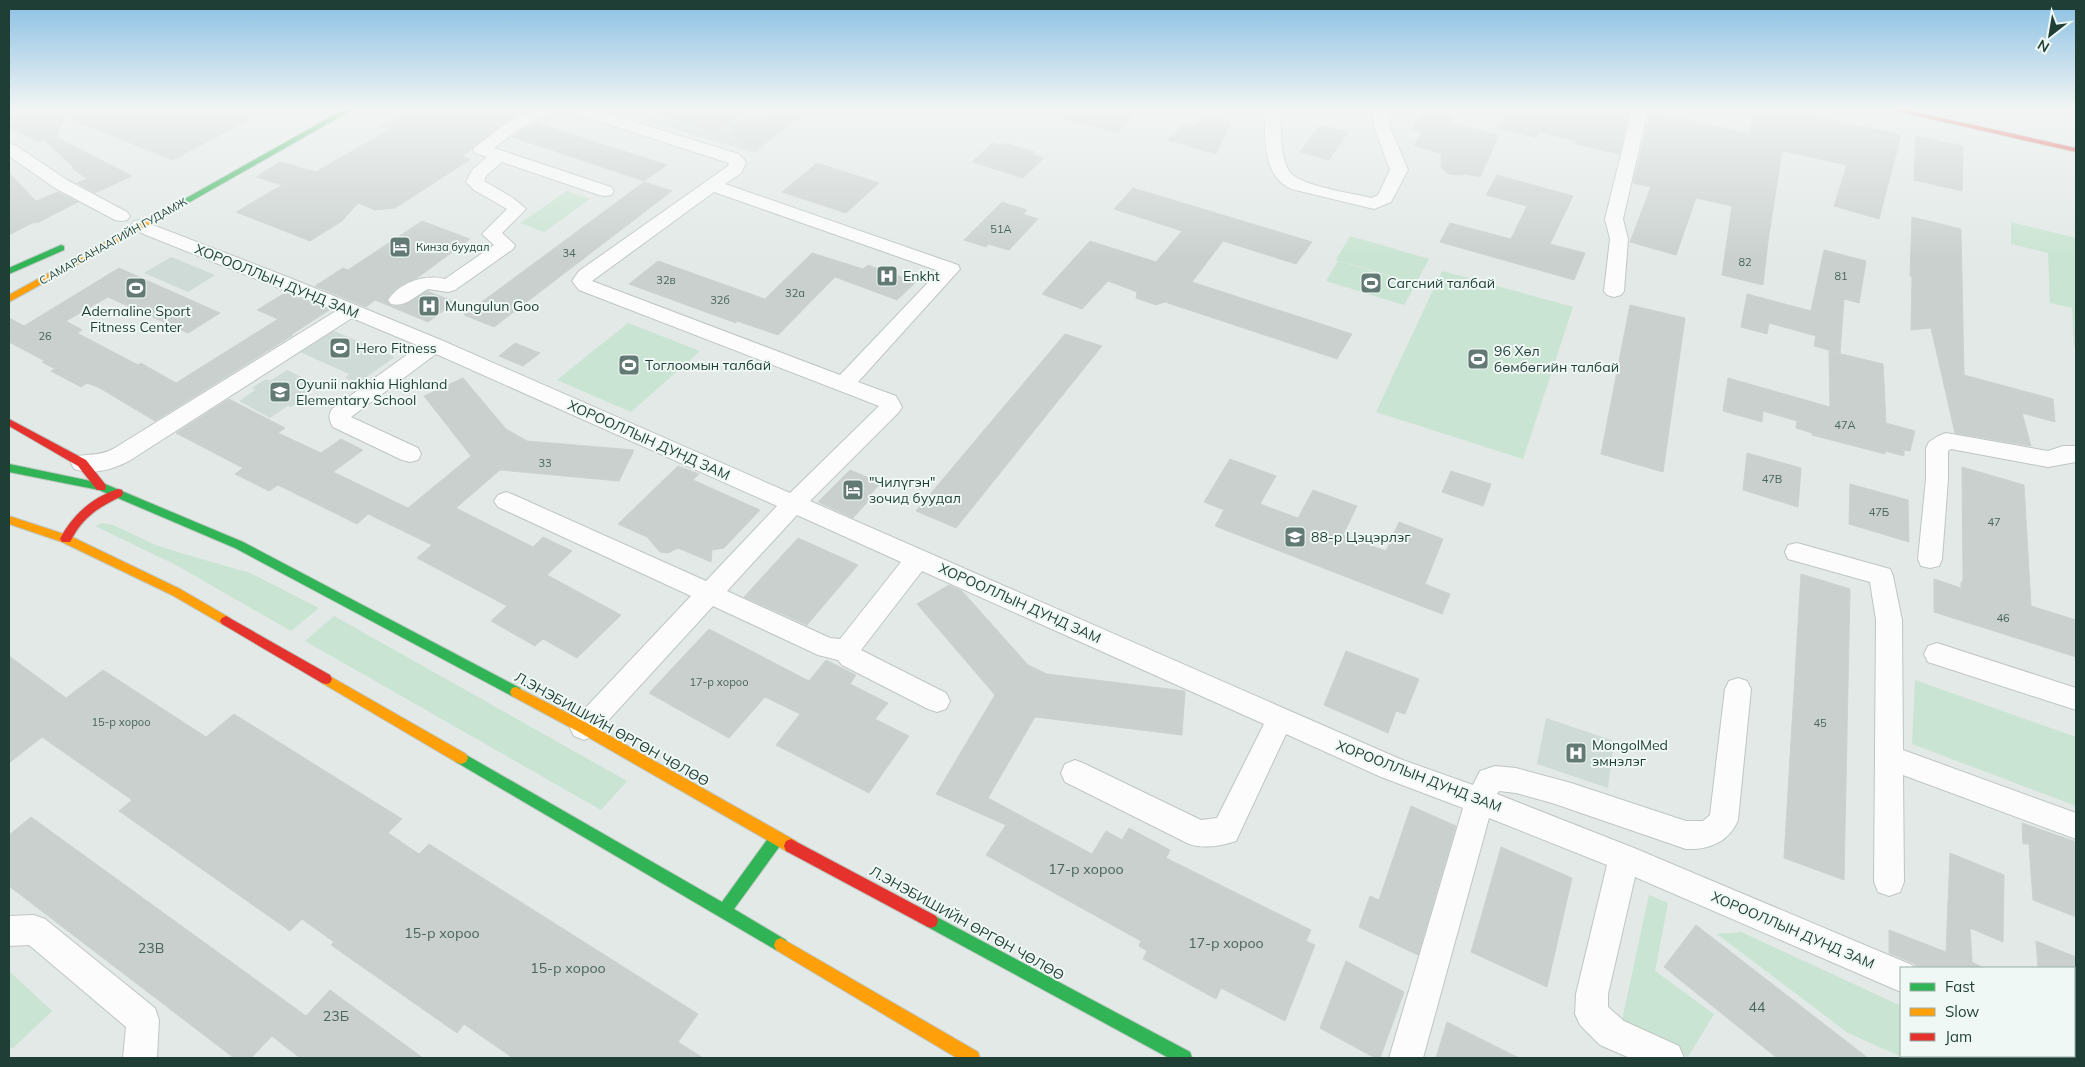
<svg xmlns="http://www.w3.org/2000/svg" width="2085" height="1067" viewBox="0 0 2085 1067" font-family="Mulish,sans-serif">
<rect width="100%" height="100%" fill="#e2e9e6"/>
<!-- built -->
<g fill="#cfdbd6">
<path d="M612 110H808L755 153Z"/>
<path d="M171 257 215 275 188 292 144 273Z"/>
<path d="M332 330 395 357 358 383 345 378 349 374 300 352Z"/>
<path d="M287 370 318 385 304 395 307 397 291 407 288 406 270 418 239 401 255 390 252 388 266 379 270 381Z"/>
<path d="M1546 718 1614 741 1608 788 1537 764Z"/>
</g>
<!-- green -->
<g fill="#c9e4d2">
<path d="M567 191 590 199 544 232 520 223Z"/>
<path d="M2011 222 2076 238V347L2074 346 2072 308 2050 303 2048 253 2011 244Z"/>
<path d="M1350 236 1429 259 1416 283 1336 260Z"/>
<path d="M1338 261 1416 284 1404 305 1326 281Z"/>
<path d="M1442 271 1573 307 1523 459 1376 412Z"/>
<path d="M628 323 700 351 631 412 557 380Z"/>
<path d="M102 523 113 525 156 545 184 554 250 573 319 608 291 631 176 565 95 526Z"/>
<path d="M334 616 627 781 601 810 305 641Z"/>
<path d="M1915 680 2076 737V806L1912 744Z"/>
<path d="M1649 895 1668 903 1655 971 1714 1014 1688 1057 1621 1025Z"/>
<path d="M1741 932 1901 1006V1056H2020L2026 1058H1910L1902 1057 1848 1033 1717 934Z"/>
<path d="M9 971 52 1011 12 1049 9 1046Z"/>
</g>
<!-- building -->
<g fill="#c9d0cd" stroke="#cbd2cf">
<path d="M9 110H20L26 113 35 110H268L173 160 65 117 56 137 132 176 95 193 77 183 87 179 72 168 74 167 44 140 39 142 9 127Z"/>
<path d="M407 110H498L516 116 507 121 463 156 471 159 395 208 375 210 358 203 342 221 310 241 236 212 282 185 256 177 280 162 316 172 390 129 380 126Z"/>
<path d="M659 110H746L716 132 658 114Z"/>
<path d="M1054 110H1138L1117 133 1053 116Z"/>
<path d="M1424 110H1457L1451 123 1499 135 1480 177 1465 174 1460 175 1449 174 1441 167V154L1414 145 1423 132 1412 129Z"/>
<path d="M1507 110H1620L1630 112 1619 154 1575 144 1576 141 1539 132 1536 138 1497 128Z"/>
<path d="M1754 110H1789L1901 135 1879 219 1834 206 1847 165 1782 151 1768 241 1763 285 1722 275 1732 206 1696 198 1676 255 1630 242 1651 187 1633 183 1651 112 1750 134Z"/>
<path d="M804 113 759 147 744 149 743 140 736 141 733 123Z"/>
<path d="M1206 115 1231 122 1216 154 1168 140 1184 124 1194 127Z"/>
<path d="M536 123 667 165 644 181 512 137 521 130Z"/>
<path d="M1320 125 1348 132 1329 160 1300 152Z"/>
<path d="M1916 136 1963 146 1962 191 1914 180Z"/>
<path d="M993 143 1002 145 1004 143 1035 152 1032 154 1044 158 1023 178 972 162Z"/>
<path d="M817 163 879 183 846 213 782 192Z"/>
<path d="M9 173 36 201 58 192 78 202 39 222 32 223 9 235Z"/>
<path d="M1497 175 1573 196 1550 244 1585 253 1574 280 1440 242 1450 223 1511 239 1527 206 1486 195Z"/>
<path d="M644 182 672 191 494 327 464 315Z"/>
<path d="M1133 188 1312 242 1296 264 1223 241 1192 282 1352 334 1337 359 1165 302 1156 305 1136 298 1137 292 1108 281 1082 309 1042 294 1090 241 1156 262 1182 231 1114 209Z"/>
<path d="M1002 202 1027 210 1023 214 1038 219 1009 250 988 244 986 247 964 240Z"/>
<path d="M1912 217 1961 229 1964 375 2053 399 2055 422 2022 413 2031 446 1955 433 1931 328 1911 330 1912 277 1910 276Z"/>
<path d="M422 221 470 239 417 278 398 287 387 299 391 306H402L427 291 455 302 428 322 375 300 366 307 315 286 343 268 348 270Z"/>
<path d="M1824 250 1866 261 1859 303 1844 299 1840 353 1814 346 1816 336 1769 323 1767 334 1741 327 1747 294 1811 311Z"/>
<path d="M812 253 863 269 868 265 916 282 897 300 835 277 778 335 737 321 736 323 629 284 658 261 765 299Z"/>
<path d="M119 268 220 313 188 333 108 297 66 321 82 330 77 333 138 365 141 363 176 383 278 319 257 310 285 293 329 310 291 335H293L155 421 98 387 87 383 81 387 51 371 55 369 42 362 45 361 9 342V318L24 326Z"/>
<path d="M1630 305 1685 318 1663 472 1601 454Z"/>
<path d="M1065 334 1102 346 956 528 916 511Z"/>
<path d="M515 343 540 353 523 366 499 356Z"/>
<path d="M1829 351 1883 364 1886 423 1915 431 1910 451 1904 450V456L1885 451V454L1812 435V433L1796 428 1797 421 1763 411 1762 422 1723 411 1728 378 1830 407Z"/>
<path d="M463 378 506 429 527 441 634 450 619 481 500 470 456 508 533 547 543 537 572 551 547 575 621 615 577 658 543 639 535 646 491 621 507 606 417 558 432 545 368 514 357 524 278 485 269 491 235 474 243 468 176 433 229 399 285 428 278 433 321 453 341 439 363 450 333 472 408 508 471 456 424 396Z"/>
<path d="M1747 453 1801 468 1798 507 1743 490Z"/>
<path d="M1230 459 1276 476 1260 504 1298 518 1313 490 1357 506 1343 535 1386 551 1399 522 1443 539 1425 584 1450 594 1442 614 1215 526 1224 510 1204 502Z"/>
<path d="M678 466 699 474 693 480 760 510 724 548 712 550 711 562 678 548 668 553 660 552 647 537 618 524Z"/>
<path d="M1962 467 2024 485 2031 606 2076 620V657L1934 612V579L1961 588V582H1963Z"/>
<path d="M850 470 881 483 869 496 872 497 853 518 818 502Z"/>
<path d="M1451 471 1491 484 1483 506 1442 492Z"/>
<path d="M1850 484 1908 500 1909 542 1849 524Z"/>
<path d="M798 538 858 565 807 625 744 597Z"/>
<path d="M1801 574 1850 589 1844 880 1784 858Z"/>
<path d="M949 585 962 591 1028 665 1047 674 1185 691 1182 735 1035 717 988 798 1092 854 1106 831 1122 840 1129 828 1170 850 1166 858 1311 930 1306 941 1315 945 1285 1021 1221 988 1216 999 1143 959 1147 951 1139 946 1141 941 986 855 1006 825 936 794 995 695 917 604Z"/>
<path d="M709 629 809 681 826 660 856 675 850 684 888 703 875 719 909 736 869 793 776 745 800 714 765 697 729 738 649 693Z"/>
<path d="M1346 651 1419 679 1405 714 1396 711 1388 733 1324 705Z"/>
<path d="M9 656 66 698 103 670 206 737 234 714 402 819 388 833 419 854 429 844 698 1014 678 1042 703 1058H513L464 1024 457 1033 331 945 334 942 302 919 290 931 119 811 132 800 42 737 9 763Z"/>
<path d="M1411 806 1456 826 1418 955 1359 927 1370 896 1379 900Z"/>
<path d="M31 817 306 1016 330 990 423 1058H300L272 1036 251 1058H234L9 886V835Z"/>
<path d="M2022 823 2076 842V917L2033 900 2029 844H2023Z"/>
<path d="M1501 847 1572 878 1547 987 1471 952Z"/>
<path d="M1950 853 2004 875 2003 942 1970 928 1972 962 1984 968H1918L1913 963 1889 953V930L1946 952Z"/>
<path d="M1696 925 1868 1058H1777L1664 967Z"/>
<path d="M2036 941 2076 957V968H2038Z"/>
<path d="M1346 961 1404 992 1380 1058H1375L1320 1028Z"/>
<path d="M1447 1022 1519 1058H1436Z"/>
</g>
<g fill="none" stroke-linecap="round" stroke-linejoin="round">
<!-- street casing -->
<g stroke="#bfc6c3" stroke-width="2">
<g id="street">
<path d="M534 110H555L553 113 520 128 494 148 611 187 614 191 611 195 605 196 599 195 502 162 486 176 484 181 513 198 526 209 502 233 515 245 513 249 455 290 448 292 428 289C416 295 406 308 391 304L388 300C400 282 425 274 445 279L494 245 482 234 507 209 474 190 466 182 472 170 487 157 475 153 473 149 508 122Z"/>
<path d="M571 110H595L739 154 746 162 741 173 725 184 958 265 960 269 858 382 896 396 902 407 899 412 810 501 1400 759 1473 785 1480 771 1495 766 1516 768 1571 783 1686 821H1703L1710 815 1725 689 1729 681 1738 678 1747 681 1751 689 1738 820C1729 842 1709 850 1686 849L1552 803 1516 793 1499 791 1497 794 1634 848 1912 965 1914 968H1901V992L1635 877 1608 994V1007L1624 1021 1679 1046 1684 1058H1630L1600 1045 1580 1025 1575 1014 1576 994 1607 865 1489 818 1423 1058H1389L1463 808 1381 777 1286 734 1236 841C1221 846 1204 849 1189 844L1065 782 1061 773 1065 764 1075 760 1085 764 1201 820 1217 818 1264 724 922 571 861 650 946 693 950 701 946 709 937 712 928 709 842 665 838 660 818 655 713 606 594 736 584 740 574 736 570 728 574 720 691 596 498 507 494 501 498 495 506 492 514 495 706 581 777 506 436 354 351 417 418 448 421 454 418 460 410 462 402 460 333 427C329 420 328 416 332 409L419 346 352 318 129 461C111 470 94 475 74 469L71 463 74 457C89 453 98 457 113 449L336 311 146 235 134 229 131 225 134 221 140 220 290 278 441 340 790 493 879 406 579 290 572 281 579 271 728 166 729 163 573 113ZM714 192 939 271 840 375 592 281ZM797 515 901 562 840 639 830 638 727 591Z"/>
<path d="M1264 110H1280C1282 129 1279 153 1289 171 1296 185 1355 194 1372 198L1378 195 1390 170 1374 127 1372 110H1388L1390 127 1408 170 1391 202 1374 209 1291 189C1261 174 1266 139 1264 110Z"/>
<path d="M1632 110H1648L1623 219 1628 239 1624 291 1621 295 1614 297 1607 295 1604 291 1610 239 1605 219Z"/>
<path d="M9 144 15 145 67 180 127 212 130 216 127 220 121 221 115 220 55 188 9 156Z"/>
<path d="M1946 433 2048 451 2063 446H2076V462L2048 467 1951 449 1948 451V479L1942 559 1939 566 1930 568 1921 566 1918 559 1926 479V448L1929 442 1938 436Z"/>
<path d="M1797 543 1890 569 1893 576 1902 620 1903 750 2076 813V839L1903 775 1904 882 1900 892 1889 896 1878 892 1874 882 1876 620 1870 582 1788 559 1785 552 1788 545Z"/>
<path d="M1937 643 2076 688V710L1928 662 1924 654 1928 646Z"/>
<path d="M34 915 45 919 155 1008 159 1020 157 1058H123L126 1027 29 945 9 946V916Z"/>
<path d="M2074 1033 2076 1034V1058H2061L2060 1056H2074Z"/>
</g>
</g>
<!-- fast casing -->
<g stroke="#bdc7c3" stroke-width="2">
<g id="fast">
<path d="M343 110H352L181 207H175L174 205Z"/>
<path d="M61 245 64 246V250L9 274V268Z"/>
<path d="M9 464 105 484 243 542 520 688 522 692 520 696 516 697 512 696 235 548 99 490 9 472Z"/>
<path d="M461 752 722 902 772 833 777 832 782 833 784 838 782 843 734 909 786 940 788 945 786 950 781 952 776 950 456 762 454 758 456 754Z"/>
<path d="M931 914 1190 1052 1192 1058H1169L926 926 924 921 926 916Z"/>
</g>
</g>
<!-- slow casing -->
<g stroke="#bdc7c3" stroke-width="2">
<g id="slow">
<path d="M178 202 181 203V207L9 302V295Z"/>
<path d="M9 516 70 536 180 589 230 618 232 621 230 624 226 626 222 624 172 595 62 542 9 524Z"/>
<path d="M326 674 466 754 468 758 466 762 461 764 456 762 322 683 320 679 322 675Z"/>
<path d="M516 687 589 724 796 841 798 846 796 851 791 853 786 851 579 732 512 696 510 692 512 688Z"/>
<path d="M781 938 978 1052 980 1058H957L776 950 774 945 776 940Z"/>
</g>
</g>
<!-- jam casing -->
<g stroke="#bdc7c3" stroke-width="2">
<g id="jam">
<path d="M1892 110H1906L2076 148V152Z"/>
<path d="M9 419 86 460 105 484 106 487 105 490H97L78 466 9 426Z"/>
<path d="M118 489 122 490 123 493 122 496C97 508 83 517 70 542H62L60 539C72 515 93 497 118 489Z"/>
<path d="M226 616 330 675 332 679 330 683 326 684 322 683 222 624 220 621 222 618Z"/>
<path d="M791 839 936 916 938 921 936 926 931 928 926 926 786 851 784 846 786 841Z"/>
</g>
</g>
<!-- street -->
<use href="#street" fill="#fbfcfb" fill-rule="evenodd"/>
<!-- fast -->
<use href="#fast" fill="#30b455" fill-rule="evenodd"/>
<!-- slow -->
<use href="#slow" fill="#ff9f0a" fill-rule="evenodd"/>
<!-- jam -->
<use href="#jam" fill="#e5322d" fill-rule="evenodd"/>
</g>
<!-- sky -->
<linearGradient id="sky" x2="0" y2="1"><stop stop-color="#8ac0e3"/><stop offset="0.42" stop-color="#f2f5f4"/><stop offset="1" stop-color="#f2f5f4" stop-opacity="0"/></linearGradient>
<rect width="2085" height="259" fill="url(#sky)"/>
<!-- icons -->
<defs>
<g id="hotel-square" transform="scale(1.125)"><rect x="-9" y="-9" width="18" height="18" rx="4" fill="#637a74" stroke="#eff8f4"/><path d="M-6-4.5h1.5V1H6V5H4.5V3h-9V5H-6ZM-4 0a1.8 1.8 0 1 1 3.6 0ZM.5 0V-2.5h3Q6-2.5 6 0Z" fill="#fff"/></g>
<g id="hospital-square" transform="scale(1.125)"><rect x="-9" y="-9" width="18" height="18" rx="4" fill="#637a74" stroke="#eff8f4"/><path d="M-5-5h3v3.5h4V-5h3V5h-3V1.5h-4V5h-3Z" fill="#fff"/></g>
<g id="stadium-square" transform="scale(1.125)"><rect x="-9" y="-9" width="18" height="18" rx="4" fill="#637a74" stroke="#eff8f4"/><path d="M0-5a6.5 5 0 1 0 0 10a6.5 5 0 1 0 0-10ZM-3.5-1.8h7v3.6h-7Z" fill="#fff"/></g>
<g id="school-square" transform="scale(1.125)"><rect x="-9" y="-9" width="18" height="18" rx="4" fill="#637a74" stroke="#eff8f4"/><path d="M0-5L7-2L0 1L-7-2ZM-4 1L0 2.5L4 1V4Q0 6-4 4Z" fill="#fff"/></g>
</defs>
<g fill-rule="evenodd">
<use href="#hotel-square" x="400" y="247"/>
<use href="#hospital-square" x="887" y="276"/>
<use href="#stadium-square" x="1371" y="283"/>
<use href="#stadium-square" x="136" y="288"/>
<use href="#hospital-square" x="429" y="306"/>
<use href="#stadium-square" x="340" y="348"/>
<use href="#stadium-square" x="1478" y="359"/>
<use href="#stadium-square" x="629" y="365"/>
<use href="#school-square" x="280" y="392"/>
<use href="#hotel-square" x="853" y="490"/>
<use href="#school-square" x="1295" y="537"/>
<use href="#hospital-square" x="1576" y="753"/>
</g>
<g text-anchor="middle" stroke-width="4" stroke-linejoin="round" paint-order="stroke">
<!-- number labels -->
<g font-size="11" fill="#4a635c">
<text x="1001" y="233">51А</text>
<text x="569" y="257">34</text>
<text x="1745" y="266">82</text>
<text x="1841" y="280">81</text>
<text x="666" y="284">32в</text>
<text x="795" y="297">32а</text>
<text x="720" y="304">32б</text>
<text x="45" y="340">26</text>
<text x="1845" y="429">47А</text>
<text x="545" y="467">33</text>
<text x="1772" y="483">47В</text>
<text x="1879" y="516">47Б</text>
<text x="1994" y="526">47</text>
<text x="2003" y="622">46</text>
<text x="719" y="686">17-р хороо</text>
<text x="121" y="726">15-р хороо</text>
<text x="1820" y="727">45</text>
</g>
<!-- far-street labels -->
<g font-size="11" fill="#1e3e36" stroke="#eff8f4">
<text transform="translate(113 241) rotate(-29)" y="4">С.АМАРСАНААГИЙН ГУДАМЖ</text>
</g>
<!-- far-poi labels -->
<g font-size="11" fill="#1e3e36" stroke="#eff8f4" text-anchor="start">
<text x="416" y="251">Кинза буудал</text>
</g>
<!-- poi labels -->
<g font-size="14" fill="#1e3e36" stroke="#eff8f4" text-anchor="start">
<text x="903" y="281">Enkht</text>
<text x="1387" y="288">Сагсний талбай</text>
<text x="445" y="311">Mungulun Goo</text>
<text x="136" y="316" text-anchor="middle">Adernaline Sport<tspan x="136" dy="16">Fitness Center</tspan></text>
<text x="356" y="353">Hero Fitness</text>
<text x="1494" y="356">96 Хөл<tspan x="1494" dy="16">бөмбөгийн талбай</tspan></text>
<text x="645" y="370">Тоглоомын талбай</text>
<text x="296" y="389">Oyunii nakhia Highland<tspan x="296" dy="16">Elementary School</tspan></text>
<text x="869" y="487">"Чилүгэн"<tspan x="869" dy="16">зочид буудал</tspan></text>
<text x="1311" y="542">88-р Цэцэрлэг</text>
<text x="1592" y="750">MongolMed<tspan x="1592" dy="16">эмнэлэг</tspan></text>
</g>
<!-- street labels -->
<g font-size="14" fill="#1e3e36" stroke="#eff8f4">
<text transform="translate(277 281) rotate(22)" y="5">ХОРООЛЛЫН ДУНД ЗАМ</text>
<text transform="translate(649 440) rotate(24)" y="5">ХОРООЛЛЫН ДУНД ЗАМ</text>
<text transform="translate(1020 603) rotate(24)" y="5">ХОРООЛЛЫН ДУНД ЗАМ</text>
<text transform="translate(612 729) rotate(29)" y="5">Л.ЭНЭБИШИЙН ӨРГӨН ЧӨЛӨӨ</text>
<text transform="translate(1419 776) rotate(21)" y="5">ХОРООЛЛЫН ДУНД ЗАМ</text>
<text transform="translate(967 923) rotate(29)" y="5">Л.ЭНЭБИШИЙН ӨРГӨН ЧӨЛӨӨ</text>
<text transform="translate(1793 930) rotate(23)" y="5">ХОРООЛЛЫН ДУНД ЗАМ</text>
</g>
<!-- near-number labels -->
<g font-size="14" fill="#4a635c">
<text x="1086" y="874">17-р хороо</text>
<text x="442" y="938">15-р хороо</text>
<text x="1226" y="948">17-р хороо</text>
<text x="151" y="953">23В</text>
<text x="568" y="973">15-р хороо</text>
<text x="1757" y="1012">44</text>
<text x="336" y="1021">23Б</text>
</g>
</g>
<!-- border -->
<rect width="2085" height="1067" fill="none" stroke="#1e3e36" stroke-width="20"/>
<!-- legend -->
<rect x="1900" y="967" width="175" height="90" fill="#eff8f4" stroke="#9baea8"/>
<rect x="1910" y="983" width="25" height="8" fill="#30b455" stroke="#9baea8"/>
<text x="1945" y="992" font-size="15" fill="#1e3e36">Fast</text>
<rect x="1910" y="1008" width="25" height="8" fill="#ff9f0a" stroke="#9baea8"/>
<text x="1945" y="1017" font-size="15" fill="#1e3e36">Slow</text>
<rect x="1910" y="1033" width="25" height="8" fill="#e5322d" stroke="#9baea8"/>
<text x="1945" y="1042" font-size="15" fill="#1e3e36">Jam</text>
<!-- north arrow -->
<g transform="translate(2050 35) rotate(211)" stroke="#eff8f4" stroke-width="4" paint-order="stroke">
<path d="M0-4L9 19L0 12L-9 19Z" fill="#1e3e36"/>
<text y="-8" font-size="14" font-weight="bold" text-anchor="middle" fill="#1e3e36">N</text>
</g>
</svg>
